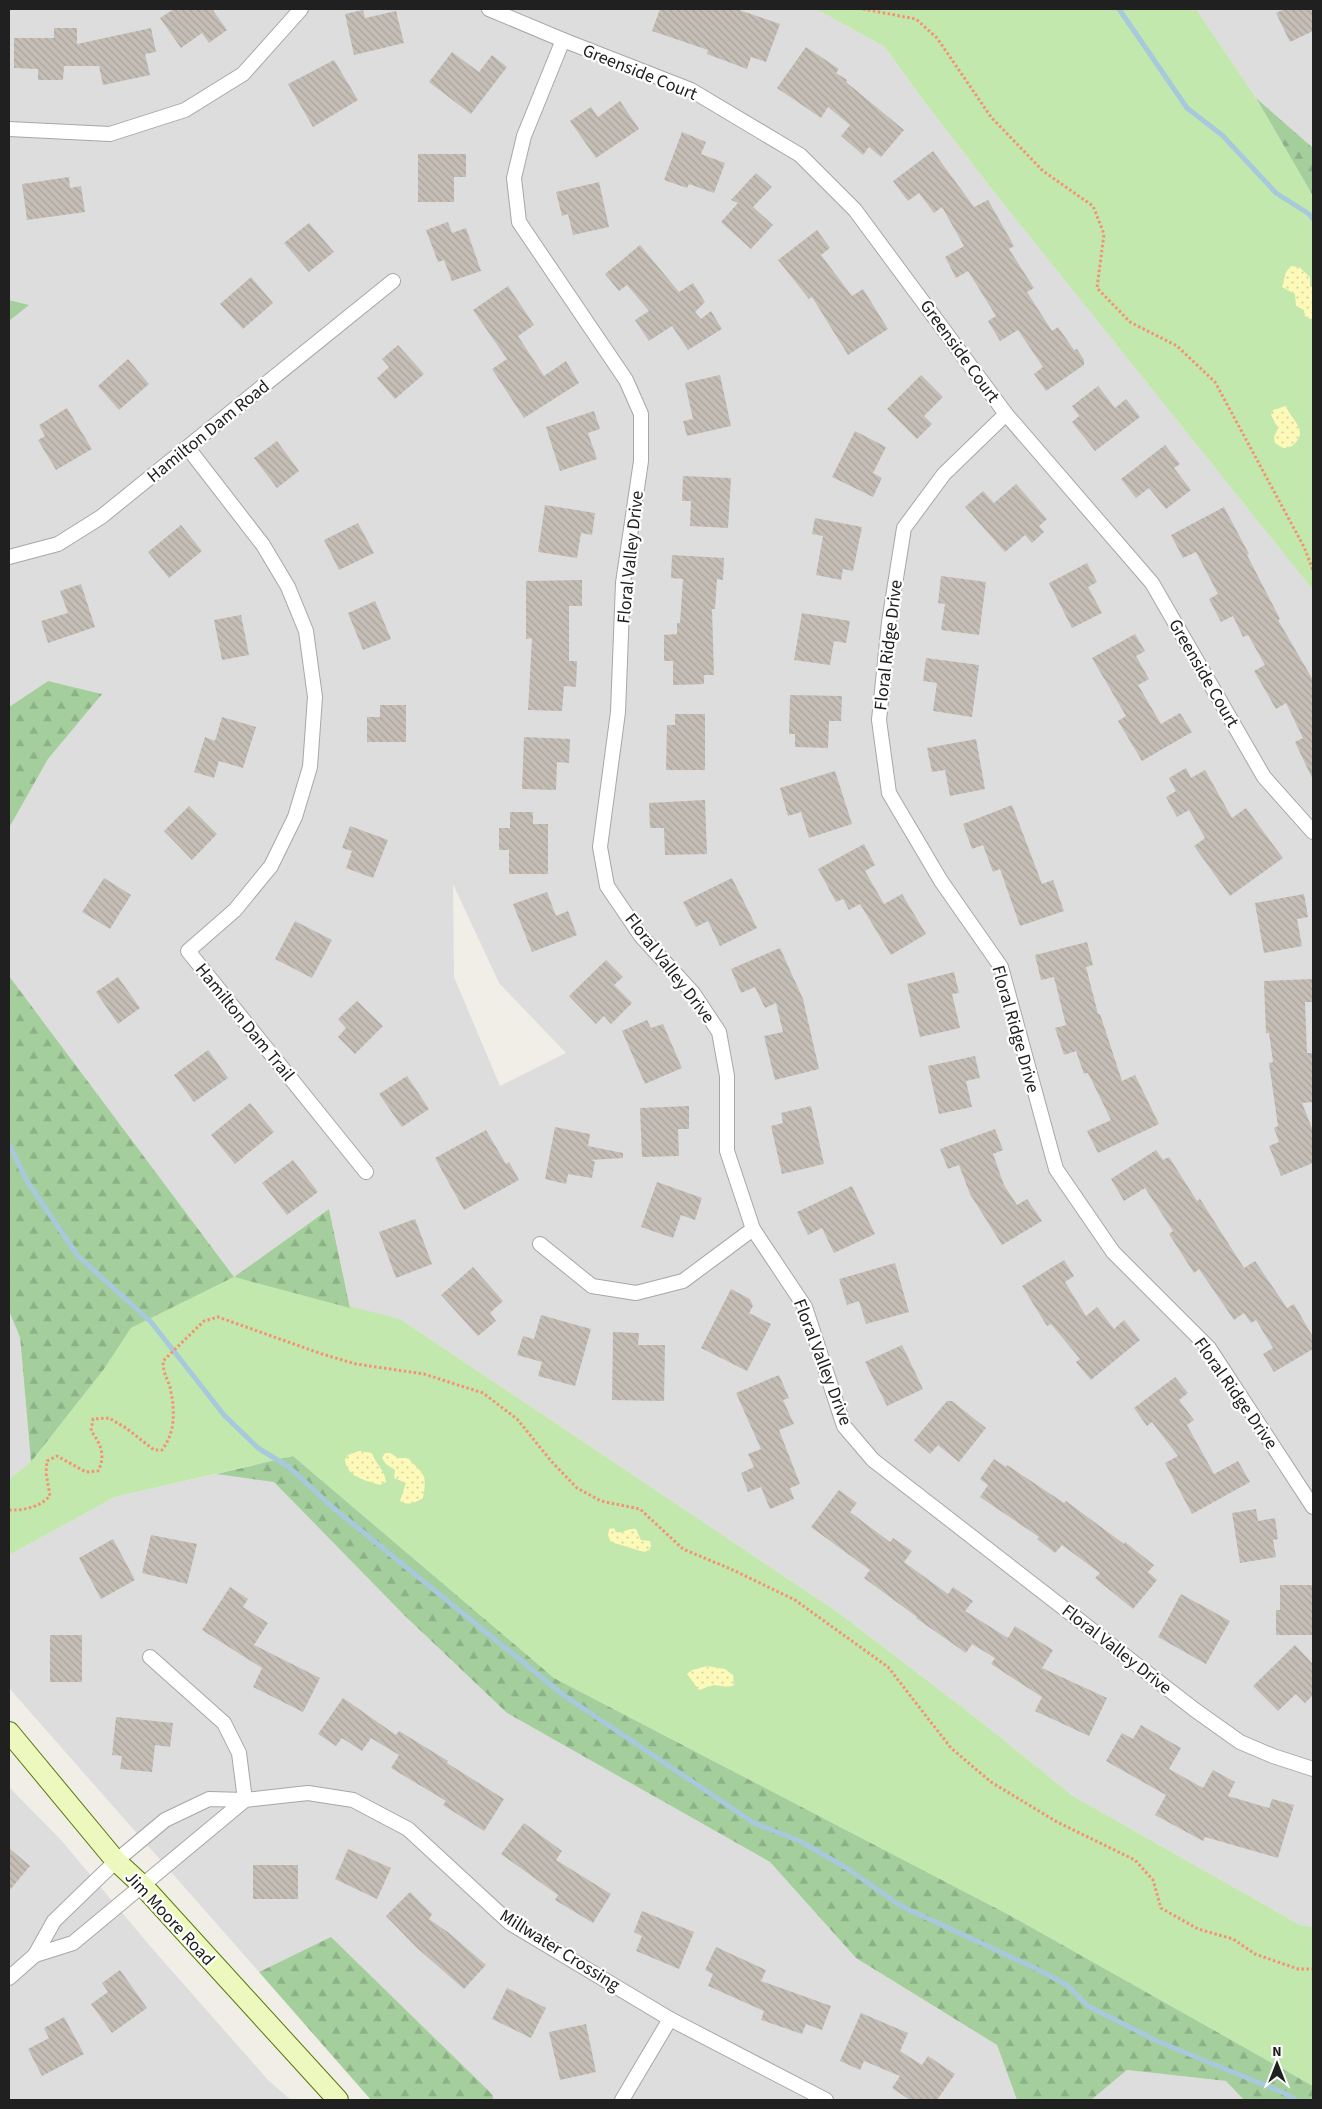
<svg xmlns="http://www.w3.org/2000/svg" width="1322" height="2109" viewBox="0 0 1322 2109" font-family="'Source Sans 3',sans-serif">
<defs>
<pattern id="forest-firs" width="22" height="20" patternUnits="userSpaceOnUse" patternTransform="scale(1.25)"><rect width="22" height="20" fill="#a4ce9c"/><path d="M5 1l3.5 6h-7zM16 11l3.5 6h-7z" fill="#8db186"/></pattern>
<pattern id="sand-dots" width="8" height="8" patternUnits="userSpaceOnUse" patternTransform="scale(1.25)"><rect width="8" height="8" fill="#fdf9b8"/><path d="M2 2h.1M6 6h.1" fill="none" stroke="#d9d59e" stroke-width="1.8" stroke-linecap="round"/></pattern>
<pattern id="building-back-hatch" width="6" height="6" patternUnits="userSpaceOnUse" patternTransform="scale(1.25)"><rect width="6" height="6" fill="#c5beb6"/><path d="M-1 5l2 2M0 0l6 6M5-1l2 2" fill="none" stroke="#a9a39c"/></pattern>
</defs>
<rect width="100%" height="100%" fill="#f0eee7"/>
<!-- residential -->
<g fill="#dedddd" fill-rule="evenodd">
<path d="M9 9H816L885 47 923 100 995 193 1313 590V1927L1300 1925 1073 1796 980 1721 839 1613 400 1319 350 1308 329 1209 234 1277 9 976V828L48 759 101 694 48 681 9 707V321L28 305 9 300ZM453 884 499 983 566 1053 500 1086 454 977Z"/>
<path d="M1196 9H1313V148L1256 98Z"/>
<path d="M9 1303 19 1327 31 1462 9 1479Z"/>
<path d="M216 1474 274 1481 404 1615 507 1713 770 1862 856 1958 997 2045 1017 2100H493V2095L331 1938 259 1972 9 1688V1555L115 1497Z"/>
<path d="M9 1787 61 1840 150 1946 268 2080 291 2100H9Z"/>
<path d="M1127 2070 1226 2081 1244 2100H1091Z"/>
</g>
<!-- grass -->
<g fill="#c2e8ae">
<path d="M816 9H1196L1256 98 1313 196V590L995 193 923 100 885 47Z"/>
<path d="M234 1277 400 1319 839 1613 980 1721 1073 1796 1300 1925 1313 1927V2086L1011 1916 554 1678 293 1456 115 1497 9 1555V1479L31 1462 104 1369 131 1328Z"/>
</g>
<!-- forest -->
<g fill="url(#forest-firs)">
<path d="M1256 98 1313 148V196Z"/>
<path d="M9 300 29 305 9 321Z"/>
<path d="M48 681 102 694 48 759 9 828V707Z"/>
<path d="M9 976 234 1277 329 1209 350 1308 234 1277 131 1328 104 1369 31 1462 20 1337 9 1311Z"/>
<path d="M293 1456 554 1678 1011 1916 1313 2086V2100H1244L1226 2081 1127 2070 1091 2100H1017L997 2045 856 1958 770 1862 507 1713 404 1615 274 1482 216 1474Z"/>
<path d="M331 1937 493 2095V2100H371L259 1972Z"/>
</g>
<!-- sand -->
<g fill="url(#sand-dots)">
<path d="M1291 266 1299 267 1310 277V286L1313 288V318L1309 319 1305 316 1304 310 1296 306 1295 294 1282 287 1286 272Z"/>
<path d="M1286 406C1290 418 1307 429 1297 441 1293 446 1289 448 1283 448L1275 443 1274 437 1278 428 1271 415 1273 410Z"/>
<path d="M359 1451 372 1453C376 1465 385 1470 386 1482L380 1485C365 1480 346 1477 345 1459L348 1455Z"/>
<path d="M385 1453H390L398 1458H408C423 1475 428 1472 423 1498 415 1503 408 1506 400 1501L406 1483 394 1478 395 1470 386 1464 382 1458Z"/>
<path d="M614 1528 616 1532C623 1534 629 1527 636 1529L641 1540 650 1541 651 1546 649 1550 644 1552 611 1542 608 1536 609 1529Z"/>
<path d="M707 1666 725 1669 733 1675 734 1685 728 1687 714 1685 699 1690 687 1674 692 1670Z"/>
</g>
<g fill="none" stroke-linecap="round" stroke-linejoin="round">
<!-- stream -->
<g stroke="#a8c9dc" stroke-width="5">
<path d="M1119 9 1187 108 1222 135 1276 193 1309 214 1313 219"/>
<path d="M9 1144 27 1181 78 1256 151 1322 224 1415 258 1448 289 1467 331 1506 562 1694 754 1823 800 1841 848 1869 901 1906 1035 1968 1067 1985 1088 2006 1157 2041 1284 2093 1296 2100"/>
</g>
</g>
<!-- building -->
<g fill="url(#building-back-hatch)">
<path d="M174 9H212L227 30 209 43 202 33 181 48 160 18Z"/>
<path d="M660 9H736L780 24 766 62 751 57 747 69 707 54 708 50 652 31Z"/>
<path d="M1285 9H1313V31L1290 42 1276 13Z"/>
<path d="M363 10 365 18 396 11 404 43 354 55 345 14Z"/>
<path d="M54 28H77V44L151 28 156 52 145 54 150 75 103 85 99 66H64L63 80H38V69L14 68V38H54Z"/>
<path d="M806 47 839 69 836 73 847 80 846 82 904 130 881 157 869 147 863 155 841 136 850 125 828 107 821 118 777 88Z"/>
<path d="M452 52 479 72 492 55 507 67 471 114 429 82Z"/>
<path d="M334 60 358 100 313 127 288 84Z"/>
<path d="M620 101 639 129 596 158 570 121 591 107 598 117Z"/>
<path d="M682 132 706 142 701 154 725 163 714 193 689 184 687 188 664 180Z"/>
<path d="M933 151 974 207 988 200 1014 246 1009 249 1034 288 1027 292 1052 331 1058 327 1074 350 1077 349 1084 360V365L1046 391 1034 374 1043 367 1018 330 1000 341 988 321 996 316 968 271 956 278 945 257 964 246 942 207 934 213 919 193 908 201 893 181Z"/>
<path d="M418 154H466V177H454V202H418Z"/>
<path d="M756 173 772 187 753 207 773 225 751 249 721 222 738 203 731 200Z"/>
<path d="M69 177 70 188 81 186 85 212 27 220 22 184Z"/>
<path d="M599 182 609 227 573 235 568 214 562 216 556 192Z"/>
<path d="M448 222 452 233 466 228 481 271 452 281 444 260 438 262 426 230Z"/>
<path d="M309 223 334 252 309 272 284 243Z"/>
<path d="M817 230 830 248 821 255 852 296 863 289 888 329 848 355 812 297 809 299 778 260Z"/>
<path d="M640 245 679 292 693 283 705 302 695 312 701 319 711 311 722 329 688 350 672 326 649 341 635 320 649 311 627 285 619 291 605 274Z"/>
<path d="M251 277 273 303 243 329 220 304Z"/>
<path d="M508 286 534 325 518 336 544 376 566 361 579 383 524 418 492 369 507 359 473 310Z"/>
<path d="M398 345 424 374 395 399 377 378 389 367 382 359Z"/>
<path d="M128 359 149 384 119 410 98 386Z"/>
<path d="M720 375 731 426 687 436 683 421 693 419 685 383Z"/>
<path d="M921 375 943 397 924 416 932 424 917 439 887 409Z"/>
<path d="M1098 386 1115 408 1126 399 1140 417 1095 451 1072 422 1079 416 1072 406Z"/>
<path d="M67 408 92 449 56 470 38 440 45 436 39 425Z"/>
<path d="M594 411 600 429 588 433 597 459 560 471 546 427Z"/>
<path d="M855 431 886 447 873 473 882 478 873 497 832 477Z"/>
<path d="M277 441 299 471 277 488 254 458Z"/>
<path d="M1165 445 1180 464 1174 468 1191 490 1166 509 1149 488 1136 498 1121 479Z"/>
<path d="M683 476 731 478 728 528 690 526 691 501H682Z"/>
<path d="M1016 484 1047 519 1039 526 1044 532 1032 543 1025 535 1005 552 965 507 983 491 994 503Z"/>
<path d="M545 505 595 513 592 535 581 533 577 558 538 552Z"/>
<path d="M1224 507 1249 554 1247 555 1280 619 1278 620 1313 680V780L1295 742 1303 738 1286 703 1276 709 1254 671 1265 665 1248 635 1243 637 1233 616 1221 622 1209 599 1218 594 1196 552 1183 558 1171 535Z"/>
<path d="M815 518 862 527 853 571 843 569 841 580 816 575 823 536 812 534Z"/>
<path d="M358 523 374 553 339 570 324 540Z"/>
<path d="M181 525 202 551 169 578 148 552Z"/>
<path d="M672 555 724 558 723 580 717 579 715 609H712L714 675H704V684L673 685V661H664V635L677 634V623H680L683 579 671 578Z"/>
<path d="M1087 563 1097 582 1088 587 1102 613 1072 628 1049 583Z"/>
<path d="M941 576 986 582 979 635 941 630 945 604 938 603Z"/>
<path d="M582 580V606H569V661H577L576 687 564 686 562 711 528 710 532 638 526 639V581Z"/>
<path d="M81 584 95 627 48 643 41 621 68 613 60 591Z"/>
<path d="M375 601 391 639 363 650 348 613Z"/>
<path d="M802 613 850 621 846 643 834 641 830 665 794 660Z"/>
<path d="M241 615 249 655 222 660 214 620Z"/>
<path d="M1135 634 1145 651 1136 656 1149 679 1138 685 1161 724 1180 713 1192 732 1142 761 1118 721 1126 716 1092 658Z"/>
<path d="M926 658 979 665 972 717 933 711 937 683 923 681Z"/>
<path d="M790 695 842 696 841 721H829L828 748 795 747V734H789Z"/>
<path d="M380 705H406V742H367V717H380Z"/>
<path d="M675 714H705V770H666L667 725H675Z"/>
<path d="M222 717 256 727 243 768 219 761 214 778 194 772 205 737 215 741Z"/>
<path d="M524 737 570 739 569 763 557 762 556 790 522 789Z"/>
<path d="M976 739 985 789 950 796 945 770 932 772 927 748Z"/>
<path d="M1186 768 1191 778 1205 770 1232 818 1246 808 1283 858 1230 896 1194 846 1205 838 1189 810 1177 817 1166 797 1176 791 1169 778Z"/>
<path d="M835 771 852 824 809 838 801 812 788 816 780 788Z"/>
<path d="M705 800 707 854 665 855 664 828H650L649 803Z"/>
<path d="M1012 805 1042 884 1053 880 1064 911 1020 926 1000 869 993 872 983 845 972 849 963 824Z"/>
<path d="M189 806 217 834 192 860 164 831Z"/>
<path d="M510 812H533V824H548V874H509V850H499V828H510Z"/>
<path d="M350 826 388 840 373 878 346 868 352 851 342 848Z"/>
<path d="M864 844 875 865 865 871 884 904 902 894 926 934 891 955 860 904 849 910 843 899 836 902 818 869Z"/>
<path d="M104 878 131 895 110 929 82 912Z"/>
<path d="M732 878 757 928 720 946 708 921 696 927 683 902Z"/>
<path d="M547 892 556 916 568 911 577 935 532 952 513 904Z"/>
<path d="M1304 894 1308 917 1297 919 1302 946 1264 953 1255 903Z"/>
<path d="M295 921 332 940 312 978 275 959Z"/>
<path d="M1087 942 1093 965 1086 967 1098 1014H1100L1122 1081 1135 1075 1159 1124 1098 1153 1087 1131 1111 1120 1088 1073 1084 1074 1076 1051 1064 1055 1055 1028 1066 1025 1054 977 1041 980 1035 955Z"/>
<path d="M780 948 803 999 819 1069 775 1080 764 1036 783 1032 776 1003 765 1008 755 987 741 993 731 969Z"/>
<path d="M606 960 623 977 614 985 632 1003 611 1024 604 1016 596 1024 569 996Z"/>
<path d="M954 972 959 993 952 994 960 1028 920 1037 907 984Z"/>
<path d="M118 977 140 1008 118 1024 96 992Z"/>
<path d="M1313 979V1002H1305L1307 1053H1313V1102L1302 1103 1313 1131V1163L1281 1176 1269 1146 1279 1142 1274 1128 1278 1126 1269 1063 1273 1062 1269 1033H1266L1264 981Z"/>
<path d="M357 1001 383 1026 355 1054 338 1037 346 1028 338 1019Z"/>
<path d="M647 1020 651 1028 663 1024 682 1068 645 1084 622 1031Z"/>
<path d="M208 1050 228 1078 194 1102 174 1075Z"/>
<path d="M975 1056 980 1078 966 1081 972 1107 939 1114 928 1066Z"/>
<path d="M407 1076 429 1109 402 1127 379 1094Z"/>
<path d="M250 1103 274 1132 235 1164 211 1135Z"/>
<path d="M689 1106V1129H678L679 1156 642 1157 640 1108Z"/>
<path d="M811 1106 824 1164 782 1174 771 1126 783 1123 781 1113Z"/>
<path d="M555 1127 590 1134 588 1146 623 1153V1158L590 1160 595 1161 592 1178 568 1174 566 1184 545 1179Z"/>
<path d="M995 1129 1003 1150 993 1154 1004 1185 1017 1205 1027 1199 1042 1221 1002 1245 970 1194 959 1165 948 1169 940 1149Z"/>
<path d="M486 1130 506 1164 509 1162 519 1180 464 1210 435 1158Z"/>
<path d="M1156 1150 1163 1160 1169 1157 1197 1201 1200 1199 1244 1268 1255 1261 1287 1308 1294 1304 1313 1337V1349L1274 1372 1263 1354 1273 1348 1256 1320 1251 1323 1244 1313 1234 1320 1199 1269 1194 1273 1169 1234 1173 1231 1145 1188 1124 1201 1111 1179Z"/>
<path d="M293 1160 318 1192 287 1215 262 1183Z"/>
<path d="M657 1182 702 1198 695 1220 681 1215 673 1238 641 1227Z"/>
<path d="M852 1186 875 1234 834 1253 822 1228 808 1235 797 1212Z"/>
<path d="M415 1219 432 1264 396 1278 379 1232Z"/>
<path d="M1064 1260 1074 1276 1065 1282 1086 1316 1097 1307 1114 1329 1124 1320 1140 1340 1091 1380 1076 1362 1080 1359 1051 1324 1047 1326 1022 1286Z"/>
<path d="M895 1263 909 1312 866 1324 859 1301 847 1305 839 1279Z"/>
<path d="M473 1267 503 1301 490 1313 496 1321 478 1336 441 1295Z"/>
<path d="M731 1289 750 1299 753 1306 749 1313 771 1324 747 1371 701 1348Z"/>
<path d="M541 1315 591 1329 575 1386 538 1376 542 1362 517 1355 523 1336 534 1339Z"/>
<path d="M613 1332 639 1333 638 1345H665L664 1401 612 1400Z"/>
<path d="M902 1345 923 1389 887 1406 865 1362Z"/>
<path d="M779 1375 789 1398 783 1400 794 1424 779 1430 800 1484 790 1488 794 1499 770 1509 761 1487 748 1492 741 1473 754 1467 748 1454 761 1449 736 1393Z"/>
<path d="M1175 1377 1188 1393 1179 1400 1194 1420 1187 1425 1214 1474 1238 1461 1250 1482 1192 1514 1165 1463 1178 1456 1152 1422 1147 1426 1134 1408Z"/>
<path d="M947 1401H952L986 1428 959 1462 938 1445 930 1454 914 1440Z"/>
<path d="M994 1459 1006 1467 1007 1465 1064 1503 1066 1501 1124 1544 1125 1542 1154 1565 1148 1572 1157 1580 1133 1609 1095 1578 1100 1573 1062 1545 1055 1553 1037 1539 1039 1537 980 1497 988 1485 980 1479Z"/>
<path d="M839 1490 857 1503 850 1512 890 1542 893 1538 912 1551 904 1562 948 1594 953 1587 973 1601 965 1611 1008 1638 1015 1626 1053 1650 1042 1668 1107 1698 1089 1736 1035 1711 1042 1697 991 1664 995 1658 972 1644 966 1653 916 1618 917 1617 864 1578 870 1570 811 1527Z"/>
<path d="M1256 1509 1258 1521 1275 1518 1278 1539 1273 1540 1276 1557 1240 1563 1232 1513Z"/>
<path d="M151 1535 197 1544 187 1584 142 1573Z"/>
<path d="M113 1539 135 1580 101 1599 79 1558Z"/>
<path d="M1280 1585H1313L1312 1635H1276V1610H1280Z"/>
<path d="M230 1587 248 1599 243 1607 268 1623 254 1645 320 1678 303 1712 253 1687 262 1668 202 1630Z"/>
<path d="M1181 1594 1230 1621 1206 1664 1158 1637Z"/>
<rect x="50" y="1635" width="32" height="47"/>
<path d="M1295 1645 1313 1664V1695L1305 1703 1296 1694 1278 1711 1253 1686Z"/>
<path d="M343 1698 396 1735 399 1731 448 1761 447 1763 504 1799 484 1831 443 1805 446 1801 391 1768 399 1755 371 1738 362 1751 342 1738 336 1746 318 1734Z"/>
<path d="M116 1717 173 1723 170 1747 155 1745 152 1772 120 1769 122 1756 112 1755Z"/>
<path d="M1141 1725 1181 1748 1169 1769 1203 1788 1213 1770 1235 1782 1228 1796 1269 1808 1272 1799 1294 1805 1278 1858 1205 1837 1203 1841 1155 1815 1166 1795 1106 1761 1122 1733 1133 1739Z"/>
<path d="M524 1823 562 1851 556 1860 611 1894 593 1923 555 1900 558 1895 501 1854Z"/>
<path d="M9 1848 30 1866 9 1891Z"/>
<path d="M348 1849 391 1868 377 1899 335 1879Z"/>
<rect x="253" y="1865" width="45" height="34"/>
<path d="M410 1892 432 1914 429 1919 449 1933 486 1965 464 1989 416 1947 386 1916Z"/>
<path d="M642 1911 694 1932 679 1969 636 1951 642 1936 634 1932Z"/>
<path d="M716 1947 766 1970 761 1981 831 2006 822 2030 806 2024 802 2034 761 2020 764 2011 708 1986 713 1974 705 1970Z"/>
<path d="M120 1970 147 2008 112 2033 91 2004 108 1992 102 1983Z"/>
<path d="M507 1988 546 2008 531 2038 492 2019Z"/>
<path d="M861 2013 908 2033 900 2051 922 2065 928 2056 955 2074 937 2100H910L892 2088 900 2076 864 2061 860 2070 840 2061Z"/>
<path d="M64 2017 84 2054 42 2076 28 2049 49 2038 44 2028Z"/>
<path d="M586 2024 596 2072 560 2080 549 2032Z"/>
</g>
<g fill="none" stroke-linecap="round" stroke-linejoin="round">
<!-- street casing -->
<g stroke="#a7a7a7" stroke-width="16">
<g id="street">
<path d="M489 9 563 40 691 90 800 155 855 210 1006 414 1152 583 1264 777 1313 832"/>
<path d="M563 40 524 136 514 178 519 222 626 380 641 414V461L623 583 618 712 600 847 607 886 641 936 693 993 719 1032 727 1076V1151L753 1229 805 1307 844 1426 873 1460 1195 1710 1240 1742 1273 1756 1313 1769"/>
<path d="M9 129 110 134 185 110 243 74 301 9"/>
<path d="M1006 414 944 474 904 528 889 622 879 720 889 793 941 881 1001 967 1056 1169 1113 1252 1209 1348 1313 1507"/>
<path d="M188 448 263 545 288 587 306 631 315 697 310 767 295 817 271 866 235 910 188 951 366 1172"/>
<path d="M9 557 58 544 101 517 393 281"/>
<path d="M540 1244 592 1286 636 1293 683 1281 753 1229"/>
<path d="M150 1657 224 1723 239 1753 245 1800"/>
<path d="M35 1955 73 1943 245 1800"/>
<path d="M9 1978 35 1955 54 1921 116 1861 165 1820 209 1799 245 1800 308 1793 353 1800 408 1829 510 1923 670 2019 826 2100"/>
<path d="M622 2100 670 2019"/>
</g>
</g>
<!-- secondary casing -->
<g stroke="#5a7608" stroke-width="22">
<path id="secondary" d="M9 1732 116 1861 143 1886 338 2100"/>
</g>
<!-- path -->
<g stroke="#f69272" stroke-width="3" stroke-dasharray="2.5 2.5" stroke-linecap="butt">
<path d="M863 9 916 19 937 38 991 117 1043 171 1093 206 1104 234 1097 288 1130 322 1177 346 1215 382 1304 547 1313 570"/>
<path d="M9 1510C25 1510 38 1508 50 1496L46 1473 47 1461 57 1456 86 1472 98 1471C106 1456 101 1444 91 1431L93 1419 109 1418 126 1428 154 1450H162C175 1433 175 1412 171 1392 169 1379 163 1376 163 1361L204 1321 218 1317 322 1354 356 1364 424 1374 483 1393 517 1419 552 1462 577 1488 601 1501 640 1509 683 1549 733 1570 795 1600 888 1667 951 1748 991 1782 1057 1822 1135 1860 1153 1880 1161 1908 1198 1929 1233 1939 1255 1954 1298 1969H1313"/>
</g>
<!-- street -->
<use href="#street" stroke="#fff" stroke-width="14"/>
<!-- secondary -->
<use href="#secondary" stroke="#ecf8bd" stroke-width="20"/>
</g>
<g text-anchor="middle" stroke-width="4.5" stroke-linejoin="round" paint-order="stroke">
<!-- street labels -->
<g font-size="18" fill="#202020" stroke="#fff">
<text transform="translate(640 72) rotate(22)" y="6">Greenside Court</text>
<text transform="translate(960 351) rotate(54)" y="6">Greenside Court</text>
<text transform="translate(208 431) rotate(-39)" y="6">Hamilton Dam Road</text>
<text transform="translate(630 557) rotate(-84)" y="6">Floral Valley Drive</text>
<text transform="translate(888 645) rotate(-83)" y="6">Floral Ridge Drive</text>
<text transform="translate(1204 673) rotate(60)" y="6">Greenside Court</text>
<text transform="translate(670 968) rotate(52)" y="6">Floral Valley Drive</text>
<text transform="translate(245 1022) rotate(51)" y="6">Hamilton Dam Trail</text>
<text transform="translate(1016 1029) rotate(74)" y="6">Floral Ridge Drive</text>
<text transform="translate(823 1362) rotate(69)" y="6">Floral Valley Drive</text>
<text transform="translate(1236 1393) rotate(55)" y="6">Floral Ridge Drive</text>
<text transform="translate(1117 1649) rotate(38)" y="6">Floral Valley Drive</text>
<text transform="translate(170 1918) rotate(47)" y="6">Jim Moore Road</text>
<text transform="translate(560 1950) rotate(32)" y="6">Millwater Crossing</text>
</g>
</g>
<!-- border -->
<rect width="1322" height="2109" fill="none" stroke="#202020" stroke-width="20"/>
<!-- north arrow -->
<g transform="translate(1277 2064)" stroke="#ffffff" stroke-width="4" paint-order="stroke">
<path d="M0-4L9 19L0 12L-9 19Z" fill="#202020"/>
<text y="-8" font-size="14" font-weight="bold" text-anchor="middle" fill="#202020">N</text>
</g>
</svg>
